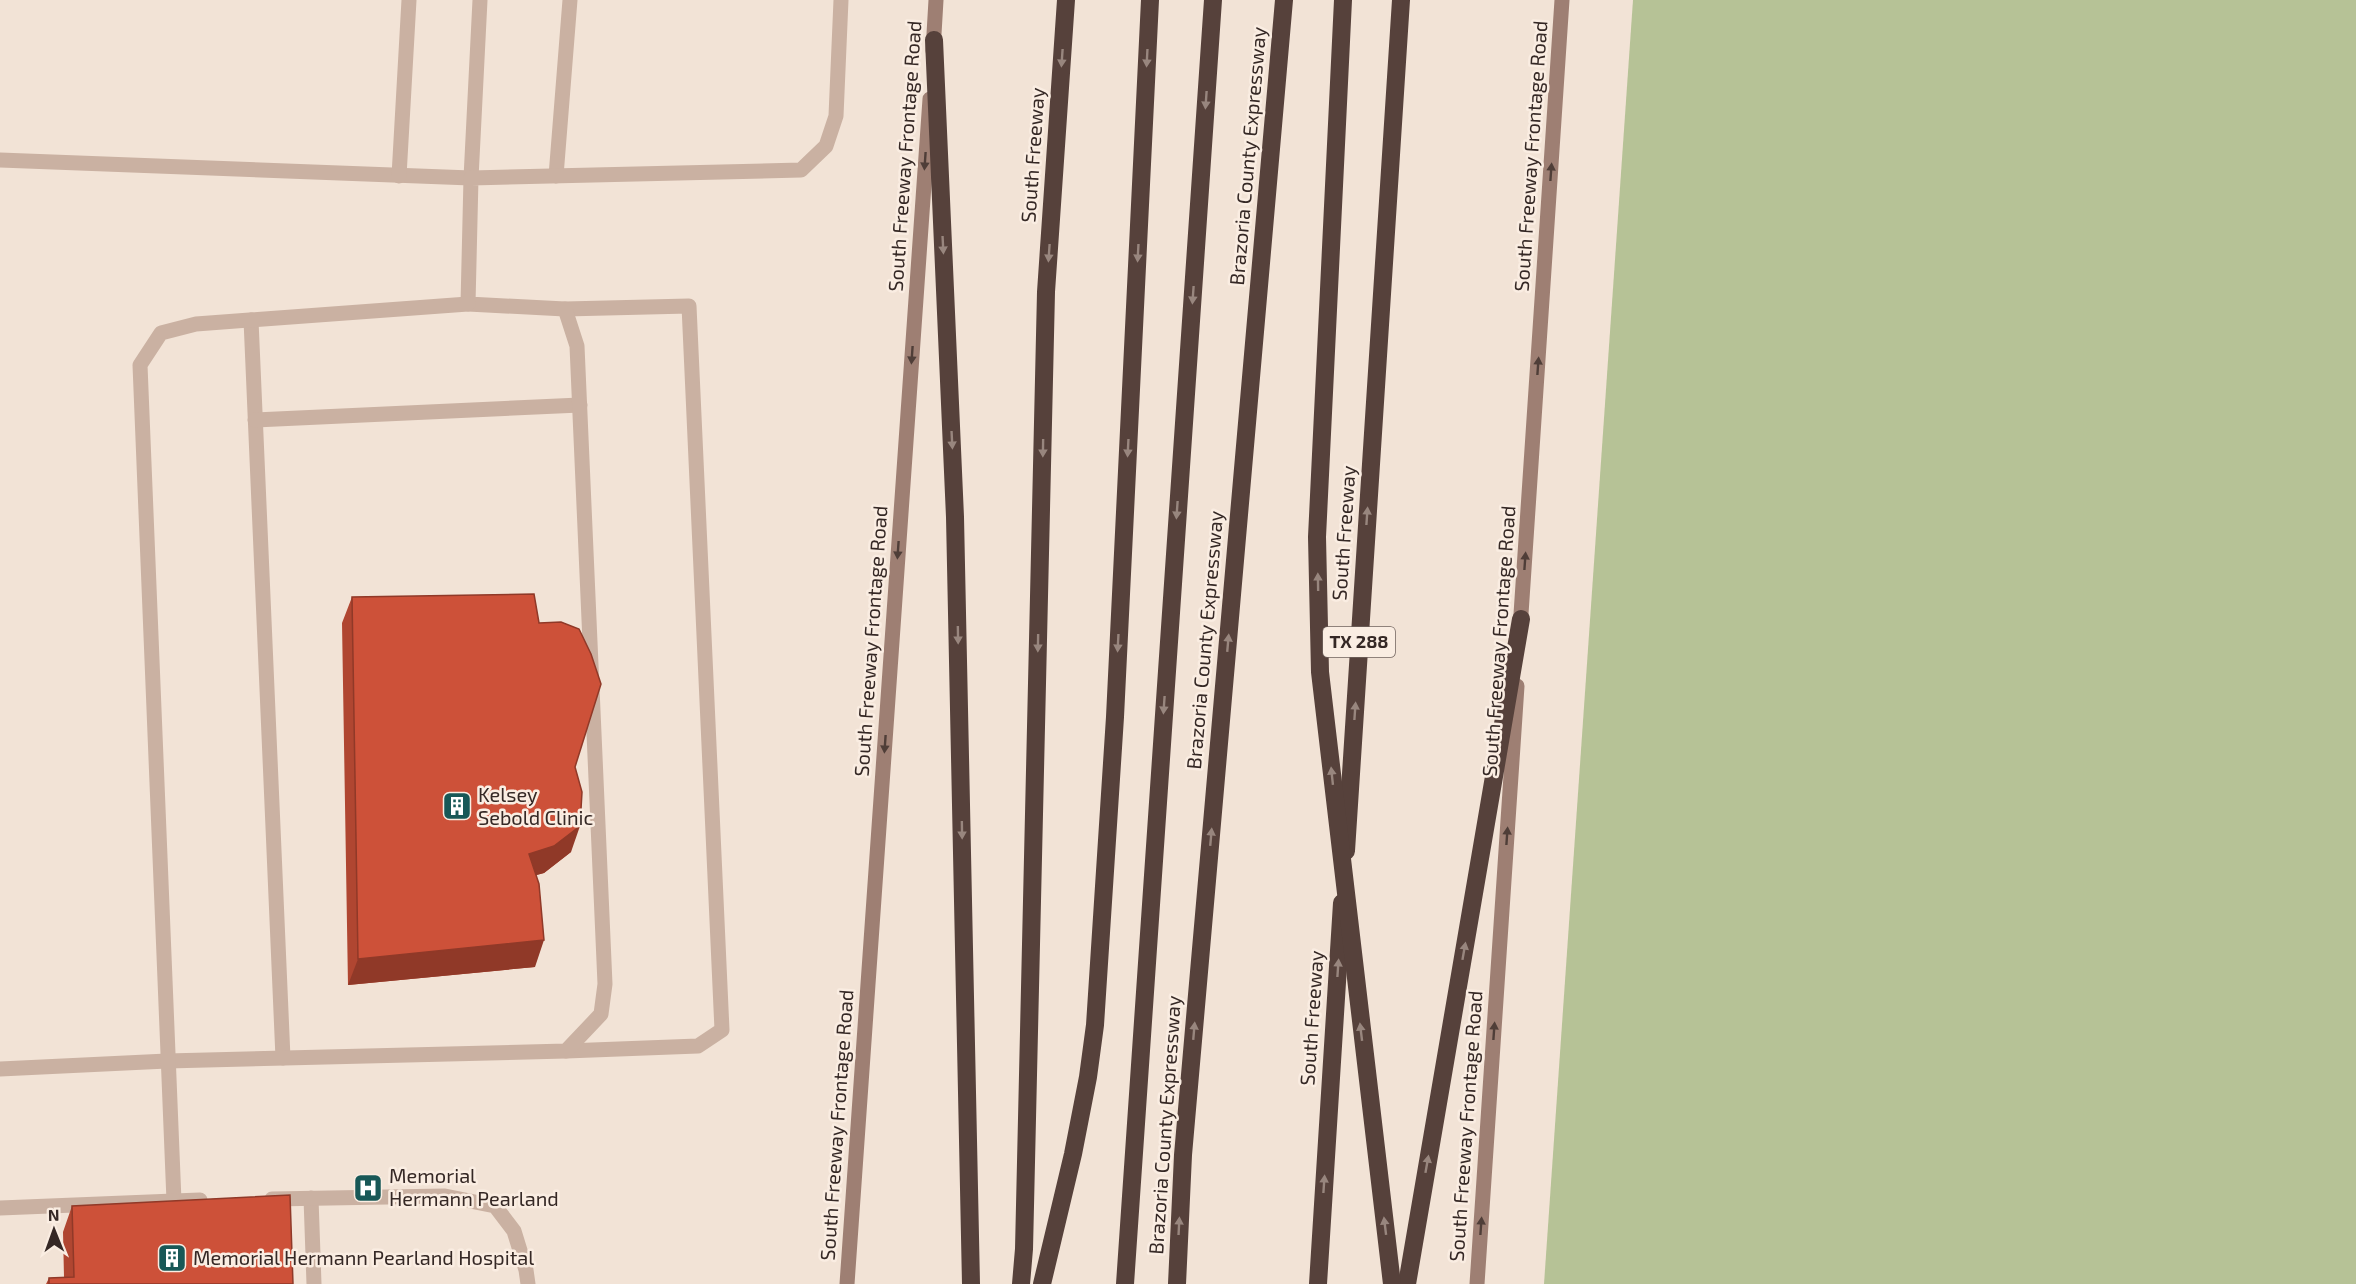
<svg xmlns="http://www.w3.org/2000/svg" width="2356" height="1284" viewBox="0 0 2356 1284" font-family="'Exo 2',sans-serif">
<rect width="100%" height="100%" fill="#f2e3d6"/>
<!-- green -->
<path fill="#b6c296" d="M1633 0H2356V1284H1544Z"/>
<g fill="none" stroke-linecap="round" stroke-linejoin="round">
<!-- service -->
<g stroke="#cab1a2" stroke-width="15">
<path d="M0 160 471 178 480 0"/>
<path d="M399 176 409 0"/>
<path d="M556 176 570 0"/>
<path d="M565 309 689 306 722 1030 698 1046 566 1051"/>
<path d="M251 320 283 1058"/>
<path d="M255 420 580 405"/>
<path d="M0 1069 167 1061 566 1051 601 1014 605 984 577 346 565 309 468 304 471 178 801 170 826 146 836 116 841 0"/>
<path d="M311 1198 314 1284"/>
<path d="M272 1199 445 1196 495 1206 514 1231 526 1270 528 1284"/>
<path d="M200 1200 174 1201 140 365 161 333 196 324 468 304"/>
<path d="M0 1208 174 1201"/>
</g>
<!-- secondary -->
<g stroke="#9e7f73" stroke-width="15">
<path d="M933 51 936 0"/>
<path d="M1520 629 1562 0"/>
<path d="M847 1284 930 99"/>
<path d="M1477 1284 1517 686"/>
</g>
<!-- motorway -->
<g stroke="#56413b" stroke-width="18">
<path d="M934 40 955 517 971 1284"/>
<path d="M1346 851 1401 0"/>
<path d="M1021 1284 1024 1249 1046 292 1066 0"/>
<path d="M1042 1284 1073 1154 1088 1077 1095 1025 1115 717 1150 0"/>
<path d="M1125 1284 1213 0"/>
<path d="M1177 1284 1183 1155 1284 0"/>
<path d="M1318 1284 1342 903"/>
<path d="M1407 1284 1521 619"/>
</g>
<!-- motorway-bridge -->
<path stroke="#56413b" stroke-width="18" d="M1343 0 1317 537 1320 672 1392 1284"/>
</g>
<!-- wall -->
<g fill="#b04631">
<path d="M352 597 575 767 571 852 544 873 536 875 535 967 348 985 342 623Z"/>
<path d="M72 1206 293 1284H46L49 1278 64 1277 63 1232Z"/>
</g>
<!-- shaded-wall -->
<g fill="#903928">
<path d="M580 826 571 852 544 873 519 880 529 854Z"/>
<path d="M544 940 535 967 348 985 358 959Z"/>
</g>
<!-- building -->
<g fill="#cd5139" stroke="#903928" stroke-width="1.5">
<path d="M534 594 539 623 561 622 579 629 591 654 601 684 575 767 582 792 580 826 554 846 529 854 539 884 544 940 358 959 352 597Z"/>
<path d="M290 1195 293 1284H49V1278L74 1277 72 1206Z"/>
</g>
<!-- one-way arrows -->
<defs><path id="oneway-solid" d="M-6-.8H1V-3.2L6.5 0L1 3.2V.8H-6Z" transform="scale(1.5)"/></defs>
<g fill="#98867e">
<use href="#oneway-solid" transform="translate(1062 58) rotate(94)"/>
<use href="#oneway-solid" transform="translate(1147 58) rotate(93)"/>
<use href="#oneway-solid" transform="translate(1206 100) rotate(94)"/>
<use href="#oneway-solid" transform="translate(943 245) rotate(87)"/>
<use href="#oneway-solid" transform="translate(1049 253) rotate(94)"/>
<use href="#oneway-solid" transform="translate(1138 253) rotate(93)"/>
<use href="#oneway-solid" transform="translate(1193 295) rotate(94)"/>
<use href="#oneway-solid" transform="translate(952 440) rotate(87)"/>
<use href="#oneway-solid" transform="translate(1043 448) rotate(91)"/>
<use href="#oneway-solid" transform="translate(1128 448) rotate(93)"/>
<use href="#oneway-solid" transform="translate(1177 510) rotate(94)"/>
<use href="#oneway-solid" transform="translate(1367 516) rotate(-86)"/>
<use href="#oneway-solid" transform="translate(1318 582) rotate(-91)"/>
<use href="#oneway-solid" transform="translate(958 635) rotate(89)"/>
<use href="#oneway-solid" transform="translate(1038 643) rotate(91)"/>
<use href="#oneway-solid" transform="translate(1118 643) rotate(93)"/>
<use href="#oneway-solid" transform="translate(1228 643) rotate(-85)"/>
<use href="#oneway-solid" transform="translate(1164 705) rotate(94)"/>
<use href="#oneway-solid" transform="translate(1355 711) rotate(-86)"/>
<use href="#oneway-solid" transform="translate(1332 776) rotate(-96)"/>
<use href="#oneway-solid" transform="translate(962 830) rotate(89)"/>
<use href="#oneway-solid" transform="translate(1211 837) rotate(-85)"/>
<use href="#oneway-solid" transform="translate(1464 951) rotate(-80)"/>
<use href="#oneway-solid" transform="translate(1338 968) rotate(-86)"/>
<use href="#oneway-solid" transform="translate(1194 1031) rotate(-85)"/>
<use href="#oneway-solid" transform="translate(1361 1032) rotate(-97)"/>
<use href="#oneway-solid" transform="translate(1427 1164) rotate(-80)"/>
<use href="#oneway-solid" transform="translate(1324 1184) rotate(-86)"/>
<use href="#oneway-solid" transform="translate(1179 1226) rotate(-87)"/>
<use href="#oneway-solid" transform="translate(1385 1226) rotate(-97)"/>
</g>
<g fill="#4f3e38">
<use href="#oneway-solid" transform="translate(925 161) rotate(94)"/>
<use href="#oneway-solid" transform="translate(1551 172) rotate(-86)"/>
<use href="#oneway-solid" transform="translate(912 355) rotate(94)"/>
<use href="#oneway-solid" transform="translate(1538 366) rotate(-86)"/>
<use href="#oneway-solid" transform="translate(898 550) rotate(94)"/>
<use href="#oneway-solid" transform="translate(1525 561) rotate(-86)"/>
<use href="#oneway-solid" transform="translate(885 744) rotate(94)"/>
<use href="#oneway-solid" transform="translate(1507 836) rotate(-86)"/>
<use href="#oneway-solid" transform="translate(1494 1031) rotate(-86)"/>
<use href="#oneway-solid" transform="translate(1481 1226) rotate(-86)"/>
</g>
<!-- icons -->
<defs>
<g id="building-square" transform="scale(1.5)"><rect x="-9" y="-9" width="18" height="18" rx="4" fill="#185857" stroke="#faede2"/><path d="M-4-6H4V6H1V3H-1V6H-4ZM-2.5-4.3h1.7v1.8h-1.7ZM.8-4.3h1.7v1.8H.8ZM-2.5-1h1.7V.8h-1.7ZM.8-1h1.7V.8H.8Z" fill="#fff"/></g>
<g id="hospital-square" transform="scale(1.5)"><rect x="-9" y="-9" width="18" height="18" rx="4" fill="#185857" stroke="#faede2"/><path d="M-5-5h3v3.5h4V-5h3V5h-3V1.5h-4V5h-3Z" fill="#fff"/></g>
</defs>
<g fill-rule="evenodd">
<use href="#building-square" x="457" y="806"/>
<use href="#hospital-square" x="368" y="1188"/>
<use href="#building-square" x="172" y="1258"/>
</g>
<g text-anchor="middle" stroke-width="5" stroke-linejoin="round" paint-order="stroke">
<!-- shield labels -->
<rect fill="#faede2" stroke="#70635e" stroke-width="1.5" x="1323" y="627" width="72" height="30" rx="4.5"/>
<g font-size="18" font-weight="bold" fill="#352825">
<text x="1359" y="648">TX 288</text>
</g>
<!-- street labels -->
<g font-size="20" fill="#352825" stroke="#faede2">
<text transform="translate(1033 155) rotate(-86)" y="7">South Freeway</text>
<text transform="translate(905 156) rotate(-86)" y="7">South Freeway Frontage Road</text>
<text transform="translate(1248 156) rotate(-85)" y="7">Brazoria County Expressway</text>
<text transform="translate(1531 156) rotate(-86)" y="7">South Freeway Frontage Road</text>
<text transform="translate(1344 533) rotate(-86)" y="7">South Freeway</text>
<text transform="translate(1205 640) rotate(-85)" y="7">Brazoria County Expressway</text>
<text transform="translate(871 641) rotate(-86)" y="7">South Freeway Frontage Road</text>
<text transform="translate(1499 641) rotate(-86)" y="7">South Freeway Frontage Road</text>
<text transform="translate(1312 1018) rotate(-86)" y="7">South Freeway</text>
<text transform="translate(837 1125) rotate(-86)" y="7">South Freeway Frontage Road</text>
<text transform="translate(1165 1125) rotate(-86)" y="7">Brazoria County Expressway</text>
<text transform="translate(1466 1126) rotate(-86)" y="7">South Freeway Frontage Road</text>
</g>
<!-- poi labels -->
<g font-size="20" fill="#352825" stroke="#faede2" text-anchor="start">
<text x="478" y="802">Kelsey<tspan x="478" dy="23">Sebold Clinic</tspan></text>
<text x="389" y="1183">Memorial<tspan x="389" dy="23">Hermann Pearland</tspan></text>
<text x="193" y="1265">Memorial Hermann Pearland Hospital</text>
</g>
</g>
<!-- north arrow -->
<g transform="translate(54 1230) rotate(359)" stroke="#faede2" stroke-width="4.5" paint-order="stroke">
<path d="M0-4.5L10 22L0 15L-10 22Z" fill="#352825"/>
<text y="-9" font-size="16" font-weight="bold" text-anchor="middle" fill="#352825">N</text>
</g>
</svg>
